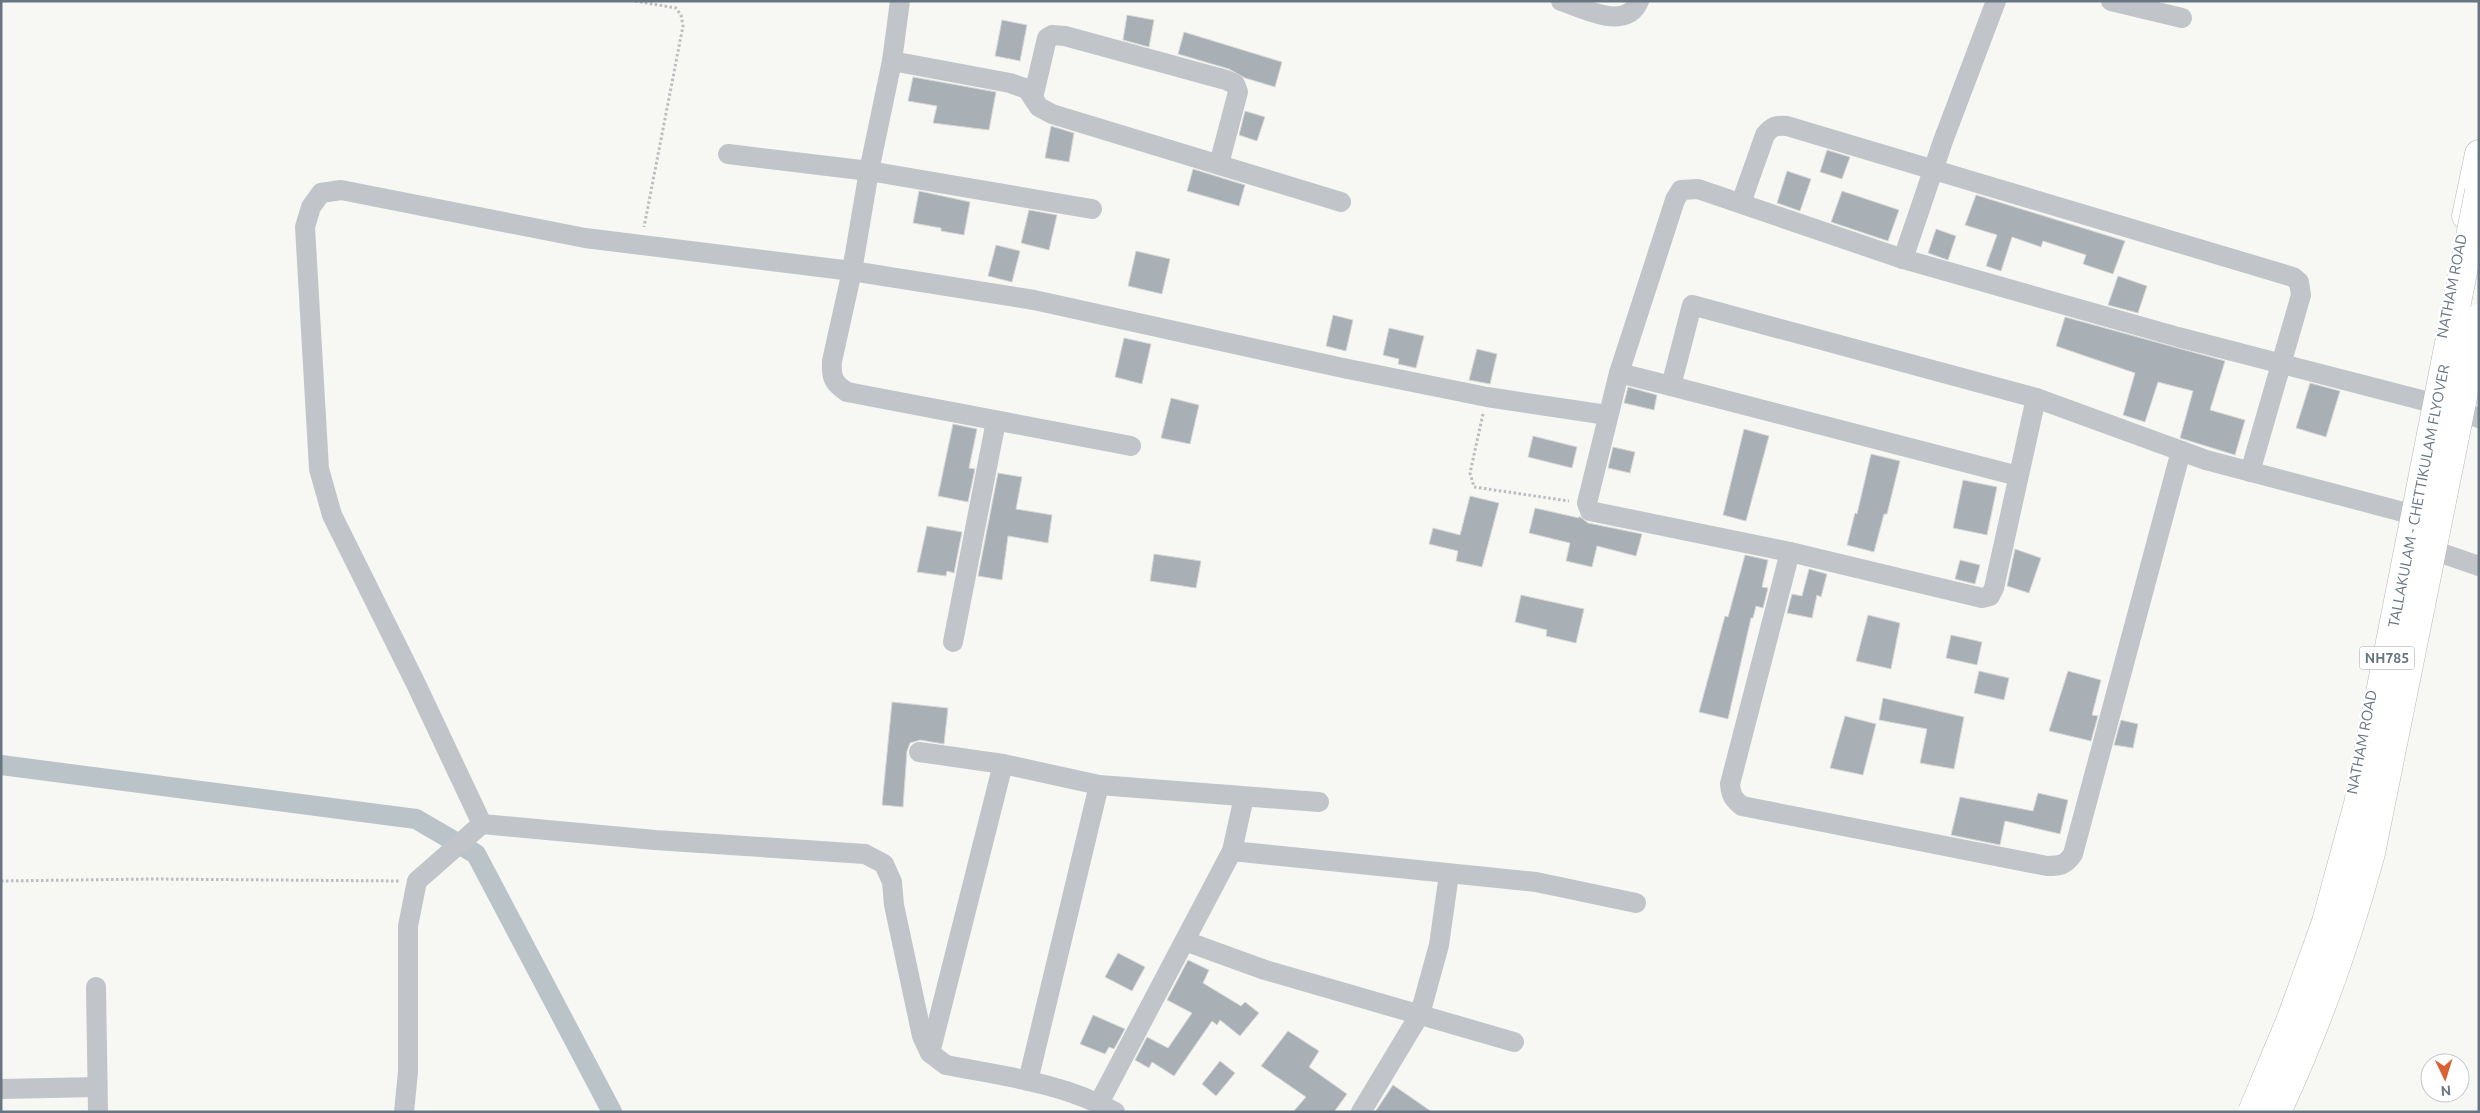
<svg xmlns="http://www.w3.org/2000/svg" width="2480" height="1113" viewBox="0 0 2480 1113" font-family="Ubuntu,sans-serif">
<rect width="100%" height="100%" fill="#f7f7f4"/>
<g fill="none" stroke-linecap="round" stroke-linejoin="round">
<!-- canal -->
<path stroke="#bac3c8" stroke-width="20" d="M1 765 416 819 476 854 612 1112"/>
</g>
<!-- building -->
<g fill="#a8afb5" stroke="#d8d9d7">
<path d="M1127 15 1154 20 1149 47 1123 40Z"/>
<path d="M1002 20 1027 25 1020 61 995 56Z"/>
<path d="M1184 32 1282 62 1275 87 1245 78 1229 69 1178 54Z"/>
<path d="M913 77 996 92 989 130 933 123 937 106 908 101Z"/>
<path d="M1245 111 1265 117 1257 141 1239 135Z"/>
<path d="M1051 126 1074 133 1069 162 1045 158Z"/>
<path d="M1827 150 1850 157 1842 179 1820 172Z"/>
<path d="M1193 169 1245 185 1239 206 1187 191Z"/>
<path d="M1787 171 1811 179 1800 211 1777 203Z"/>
<path d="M919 191 970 202 964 235 941 231V228L913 223Z"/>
<path d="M1842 191 1899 210 1888 241 1831 222Z"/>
<path d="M1976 195 2125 241 2113 274 2083 264 2086 255 2043 241 2041 247 2012 237 2001 271 1986 266 1997 235 1965 225Z"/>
<path d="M1029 210 1057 215 1049 250 1021 243Z"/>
<path d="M1936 229 1956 236 1948 260 1928 253Z"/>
<path d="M996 245 1020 251 1012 282 988 276Z"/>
<path d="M1136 251 1170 259 1162 294 1128 286Z"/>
<path d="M2118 276 2147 286 2138 313 2108 305Z"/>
<path d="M1333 315 1353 320 1346 351 1326 346Z"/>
<path d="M2065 317 2225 361 2210 410 2245 420 2235 455 2180 438 2193 391 2158 382 2145 422 2123 415 2135 373 2056 346Z"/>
<path d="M1389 328 1424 336 1416 368 1398 364 1399 359 1383 355Z"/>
<path d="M1124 338 1151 344 1142 384 1115 377Z"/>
<path d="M1477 349 1497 354 1490 384 1469 380Z"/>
<path d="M2310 383 2340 391 2326 437 2296 428Z"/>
<path d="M1628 387 1657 395 1654 410 1624 403Z"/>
<path d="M1171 398 1199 405 1190 444 1161 438Z"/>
<path d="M953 424 977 429 969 468 975 469 968 502 938 496Z"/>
<path d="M1744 429 1769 436 1746 521 1723 515Z"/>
<path d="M1533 436 1577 447 1572 468 1528 457Z"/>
<path d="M1613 447 1635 452 1630 473 1608 468Z"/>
<path d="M1871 454 1900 461 1887 514H1884L1874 552 1847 545 1855 513 1857 514Z"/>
<path d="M998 473 1022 477 1016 509 1052 515 1048 543 1008 536 1002 580 978 576Z"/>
<path d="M1963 480 1997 487 1987 535 1953 528Z"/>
<path d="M1470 496 1499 503 1482 567 1456 561 1458 551 1429 544 1433 528 1460 535Z"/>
<path d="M1535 508 1579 518V516L1588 523 1642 534 1636 556 1597 546 1592 567 1566 561 1570 543 1529 533Z"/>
<path d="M927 526 962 532 954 573 947 571 946 576 917 572Z"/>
<path d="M2015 549 2041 558 2029 593 2007 586Z"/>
<path d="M1154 554 1201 561 1196 588 1150 581Z"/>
<path d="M1745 555 1768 560 1762 587 1768 588 1763 608 1756 606 1753 618H1751L1728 719 1699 712 1725 616 1728 617Z"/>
<path d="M1960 560 1980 565 1975 584 1955 579Z"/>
<path d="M1809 569 1827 574 1821 597 1817 595 1812 618 1787 613 1792 594 1802 596Z"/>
<path d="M1521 595 1584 609 1576 643 1546 636 1547 630 1515 622Z"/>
<path d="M1868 615 1900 623 1891 669 1856 661Z"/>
<path d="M1951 635 1982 642 1977 665 1946 658Z"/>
<path d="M1979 671 2009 678 2004 700 1974 693Z"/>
<path d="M2068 671 2101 680 2092 715 2098 716 2091 741 2049 731Z"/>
<path d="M1883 698 1964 717 1954 769 1920 763 1927 729 1879 720Z"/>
<path d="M892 702 948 708 944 744 920 740 910 743 907 751 903 807 882 805Z"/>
<path d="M1845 716 1876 724 1863 775 1830 768Z"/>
<path d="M2121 720 2138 724 2133 748 2114 745Z"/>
<path d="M2038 793 2068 800 2060 834 2005 821 2000 845 1951 835 1960 797 2033 811Z"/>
<path d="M1118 953 1145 967 1132 991 1105 977Z"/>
<path d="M1188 960 1209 970 1203 983 1241 1006 1245 1002 1259 1013 1240 1036 1220 1020 1217 1025 1212 1021 1174 1076 1152 1062 1149 1068 1135 1060 1147 1037 1168 1048 1192 1013 1167 1000Z"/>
<path d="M1093 1015 1125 1029 1114 1049 1109 1047 1105 1054 1080 1044Z"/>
<path d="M1288 1031 1319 1051 1309 1067 1347 1094 1334 1112H1293L1306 1097 1261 1066Z"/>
<path d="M1220 1061 1235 1073 1216 1096 1202 1084Z"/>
<path d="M1393 1085 1432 1112H1375Z"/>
</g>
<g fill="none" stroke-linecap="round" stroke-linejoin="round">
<!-- secondary casing -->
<g stroke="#b3b8bc" stroke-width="29">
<path id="secondary" d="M2466 216 2479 154"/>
</g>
<!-- path -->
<g stroke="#bbbdc0" stroke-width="3" stroke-dasharray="2.5 2.5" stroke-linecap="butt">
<path d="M635 1 676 8 681 15 683 26 644 227"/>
<path d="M1483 414 1470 473 1474 487 1569 501"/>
<path d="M1 881 152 879 399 881"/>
</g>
<!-- street -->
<g stroke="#c1c4c8" stroke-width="20">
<path d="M900 1 892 61 869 171 1092 209"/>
<path d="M1561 1C1584 8 1626 32 1639 1"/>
<path d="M2111 1 2182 18"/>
<path d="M892 61 1010 83 1027 89 1039 107 1052 114 1341 202"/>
<path d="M1033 98 1047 38 1052 35 1065 36 1226 80 1235 84 1238 92 1219 164"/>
<path d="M728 154 869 171 852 271 1034 300 1343 368 1487 397 1607 415"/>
<path d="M1741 203 1765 135C1772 126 1776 125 1787 126L2293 277 2299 282 2301 295 2250 472"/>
<path d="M1903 259 1943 141 1996 1"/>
<path d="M1619 373 1671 386 1692 305 2036 398"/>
<path d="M1671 386 2018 476"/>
<path d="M2407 513 2206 460 2036 398 1994 588 1990 596 1982 598 1790 552 1590 511 1587 503 1619 373 1675 200 1681 190 1698 189 1903 259 2178 337 2429 402 2479 418"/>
<path d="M1790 552 1730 784C1731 795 1733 799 1742 806L2047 866C2060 866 2066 865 2073 854L2181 451"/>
<path d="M2441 553 2479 566"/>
<path d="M953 642 996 421"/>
<path d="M919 752 1003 764 1099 785 1319 802"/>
<path d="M482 824 416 684 332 515 319 469 305 227 311 207 321 193 341 190 585 238 852 271 832 361C831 377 833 383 847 392L1131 446"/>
<path d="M1232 851 1536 882 1636 903"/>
<path d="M1185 941 1265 970 1514 1042"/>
<path d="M96 987 98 1112"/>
<path d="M930 1053 1003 764"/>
<path d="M1028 1081 1099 785"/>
<path d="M1 1089 97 1087"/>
<path d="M1099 1103 1232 851 1244 797"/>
<path d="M404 1112 408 1072V926L417 881 482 824 655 840 865 854 884 864 892 882 894 905 922 1036 930 1053 946 1065C1003 1076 1064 1083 1115 1112"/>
<path d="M1361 1112 1420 1014 1439 945 1449 874"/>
</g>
<!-- secondary -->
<use href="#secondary" stroke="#fff" stroke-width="28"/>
<!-- highway-bridge casing -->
<g stroke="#b4b7ba" stroke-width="29" stroke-linecap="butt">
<g id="highway-bridge">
<path d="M2252 1112 2291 1019 2326 922 2358 804 2479 191"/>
<path d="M2277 1112C2316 1028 2347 942 2371 853L2479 318"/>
</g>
</g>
<!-- highway-bridge -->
<use href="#highway-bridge" stroke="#fff" stroke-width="28"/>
</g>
<g text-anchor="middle" stroke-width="5" stroke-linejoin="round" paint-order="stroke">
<!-- shield labels -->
<rect fill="#fff" stroke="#959fa8" stroke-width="1" x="2359.5" y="646.5" width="55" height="23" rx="4"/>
<g font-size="14" font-weight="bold" fill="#687683">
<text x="2387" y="663">NH785</text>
</g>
<!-- street labels -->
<g font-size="15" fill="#687683" stroke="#fff">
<text transform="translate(2452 286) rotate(-79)" y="5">NATHAM ROAD</text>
<text transform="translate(2419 496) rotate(-79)" y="5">TALLAKULAM - CHETTIKULAM FLYOVER</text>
<text transform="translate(2362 742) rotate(-79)" y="5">NATHAM ROAD</text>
</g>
</g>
<!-- border -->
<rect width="2480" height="1113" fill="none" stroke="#687683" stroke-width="5"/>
<!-- north arrow -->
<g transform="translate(2445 1078) rotate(176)"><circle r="24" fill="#ffffff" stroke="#c3c8cd"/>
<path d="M0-4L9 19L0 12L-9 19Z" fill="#d86233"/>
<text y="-8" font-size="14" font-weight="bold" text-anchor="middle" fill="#687683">N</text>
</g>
</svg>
